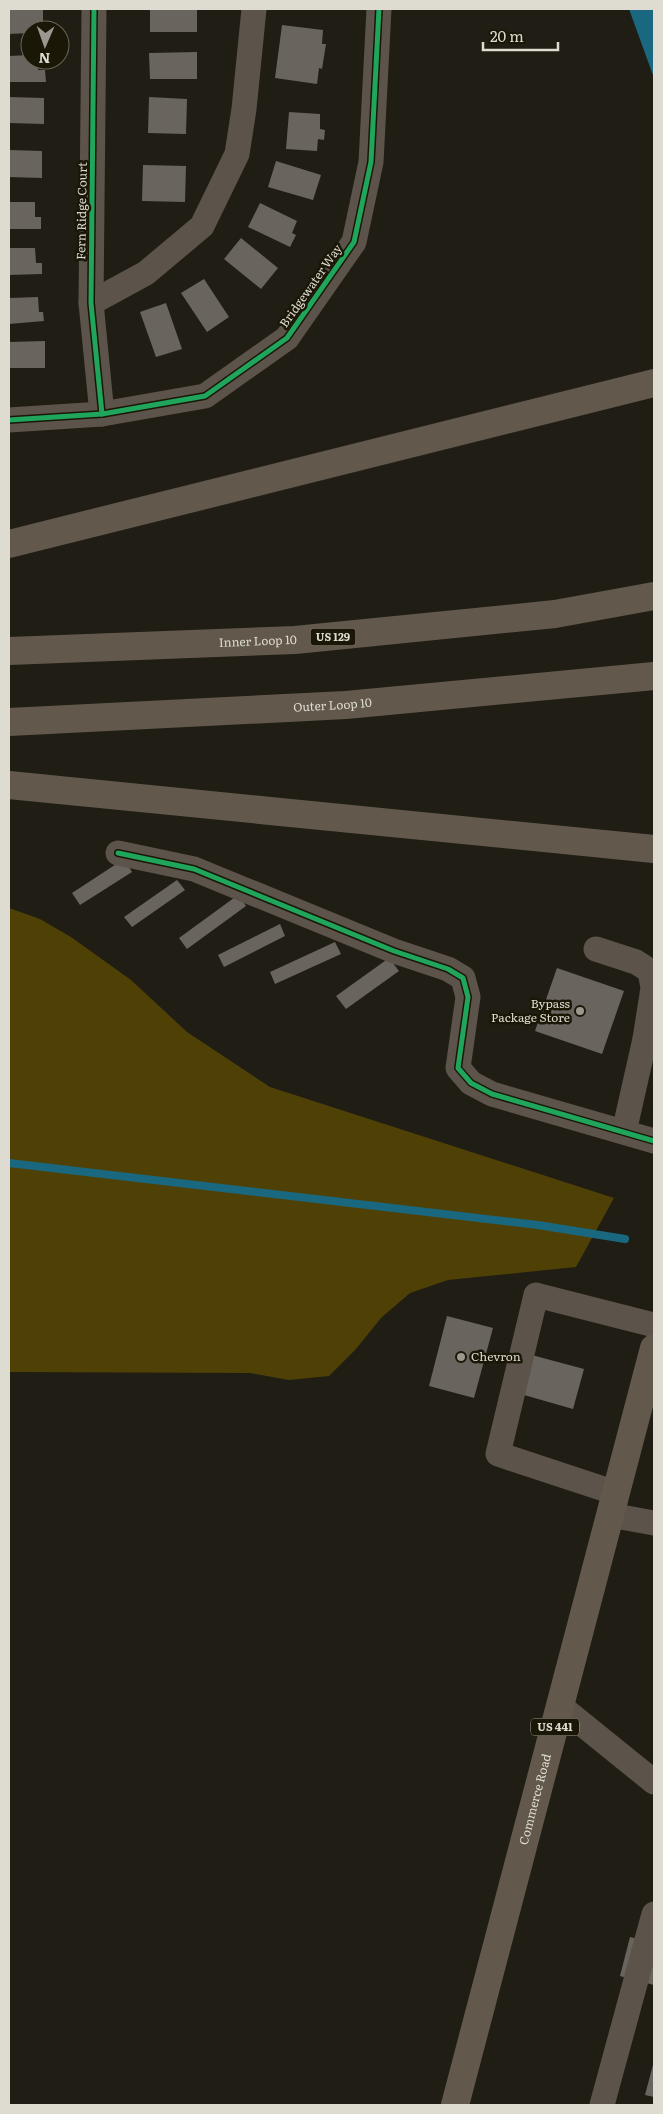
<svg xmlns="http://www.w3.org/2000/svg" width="663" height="2114" viewBox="0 0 663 2114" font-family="Literata,serif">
<rect width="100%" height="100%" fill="#201d15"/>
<!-- green -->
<path fill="#4f4106" d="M9 908 40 919 71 937 131 980 187 1032 270 1087 614 1198 576 1267 448 1280 410 1293 381 1318 356 1349 329 1376 289 1380 250 1373 9 1372Z"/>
<!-- water -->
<path fill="#1a687f" d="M629 9H654V78Z"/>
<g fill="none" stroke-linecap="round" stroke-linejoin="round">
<!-- stream -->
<path stroke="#1a687f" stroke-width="8" d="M9 1163 538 1225 625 1239"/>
</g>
<!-- building -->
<g fill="#6a645f">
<path d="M9 9H43V30H30V33L9 34Z"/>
<rect x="150" y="9" width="47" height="23"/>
<path d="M282 25 323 30 322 44H326L322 69 319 68 317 84 275 78Z"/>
<path d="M197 52V79H150L149 53Z"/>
<path d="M30 55V60H38V70H45L46 82H9V56Z"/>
<path d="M9 97 44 98V124L9 123Z"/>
<path d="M149 97 187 99 186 134 148 133Z"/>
<path d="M289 112 320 114V129L325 130 324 140 318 139 317 151 286 149Z"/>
<path d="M9 150 42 151V178L9 177Z"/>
<path d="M276 161 321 175 313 200 268 187Z"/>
<path d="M143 165 186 166 185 202 142 201Z"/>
<path d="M9 202H35V217H41V229H9Z"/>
<path d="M260 203 297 221 292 233 296 235 290 247 248 227Z"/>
<path d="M241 238 278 268 261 289 224 259Z"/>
<path d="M9 248H35L36 263H42V274L9 275Z"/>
<path d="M204 279 229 317 207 332 181 293Z"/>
<path d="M38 297 39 312H43L44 321 9 324V298Z"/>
<path d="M166 303 182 349 156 357 140 312Z"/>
<path d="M45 341V368H9V342Z"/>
<path d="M124 859 132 872 80 905 72 893Z"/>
<path d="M177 880 185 890 132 927 124 917Z"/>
<path d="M238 895 246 906 187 949 179 938Z"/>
<path d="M280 924 285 936 224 967 218 955Z"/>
<path d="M335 942 341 954 275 984 270 972Z"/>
<path d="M389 958 399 971 346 1009 336 996Z"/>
<path d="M557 968 624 991 602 1054 535 1031Z"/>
<path d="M447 1316 493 1328 474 1398 429 1386Z"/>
<path d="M528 1354 584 1369 573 1409 517 1393Z"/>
<path d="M630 1937 654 1943V1985L620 1976Z"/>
<path d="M654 2061V2097L645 2095Z"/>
</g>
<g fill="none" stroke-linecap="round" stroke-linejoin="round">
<!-- minor -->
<g stroke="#5c534b" stroke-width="25">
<path d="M94 9 91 303 102 414"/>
<path d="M91 303 146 273 202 226 237 154 244 109 254 9"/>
<path d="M9 420 102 414 205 396 287 338 354 242 371 162 379 9"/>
<path d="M118 853 194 869 394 951 448 969 463 978 468 997 458 1068 471 1083 492 1094 654 1141"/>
<path d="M596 949 636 962 650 971 653 988 645 1039"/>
<path d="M624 1132 645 1039 654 1041"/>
<path d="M616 1493 498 1454 536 1295 654 1325"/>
<path d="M610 1515 654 1523"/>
<path d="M560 1706 654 1782"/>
<path d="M602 2105 654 1914"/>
</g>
<!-- highway -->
<g stroke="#62594c" stroke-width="28">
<path d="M9 544 654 383"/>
<path id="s1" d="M9 651 295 640 555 614 654 596"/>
<path id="s2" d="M9 722 346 705 654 676"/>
<path d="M9 785 654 849"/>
<path id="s3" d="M455 2105 654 1348"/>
</g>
<!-- cycleway casing -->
<g stroke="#1b1707" stroke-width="8">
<g id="cycleway">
<path d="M94 9 91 303 102 414"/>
<path d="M9 420 102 414 205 396 287 338 354 242 371 162 379 9"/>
<path d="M118 853 194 869 394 951 448 969 463 978 468 997 458 1068 471 1083 492 1094 654 1141"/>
</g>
</g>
<!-- cycleway -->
<use href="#cycleway" stroke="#20a55d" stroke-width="5"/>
</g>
<!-- markers -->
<g fill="#9c988f" stroke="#1b1707" stroke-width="2">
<circle cx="580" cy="1011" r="5"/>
<circle cx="461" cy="1357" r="5"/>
</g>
<g text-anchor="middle" stroke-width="5" stroke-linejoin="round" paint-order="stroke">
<!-- shield labels -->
<g fill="#1b1707" stroke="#a4a094" stroke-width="1">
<rect x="310.5" y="628.5" width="45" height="17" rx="4"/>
<rect x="531" y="1718.5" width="48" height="17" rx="4"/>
</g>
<g font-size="11" font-weight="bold" fill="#dedbd1">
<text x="333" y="641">US 129</text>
<text x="555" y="1731">US 441</text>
</g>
<!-- street labels -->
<g font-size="12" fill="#dedbd1" stroke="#1b1707">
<text transform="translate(82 211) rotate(-89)" y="4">Fern Ridge Court</text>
<text transform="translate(311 286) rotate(-55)" y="4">Bridgewater Way</text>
<text dy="4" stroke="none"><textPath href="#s1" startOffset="249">Inner Loop 10</textPath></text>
<text dy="4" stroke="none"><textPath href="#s2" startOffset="324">Outer Loop 10</textPath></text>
<text dy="4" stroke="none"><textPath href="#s3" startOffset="316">Commerce Road</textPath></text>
</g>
<!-- poi labels -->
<g font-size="12" fill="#dedbd1" stroke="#1b1707" text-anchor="end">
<text x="570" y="1008">Bypass<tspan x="570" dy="14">Package Store</tspan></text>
<text x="471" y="1361" text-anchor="start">Chevron</text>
</g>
</g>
<!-- border -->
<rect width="663" height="2114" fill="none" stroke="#dedbd1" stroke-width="20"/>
<!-- north arrow -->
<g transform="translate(45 45) rotate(182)"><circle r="24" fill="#1b1707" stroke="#696558"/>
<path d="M0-4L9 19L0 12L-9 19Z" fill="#9c988f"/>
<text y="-8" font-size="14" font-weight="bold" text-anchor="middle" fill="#dedbd1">N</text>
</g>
<!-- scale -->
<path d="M483 42v8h75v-8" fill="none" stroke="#dedbd1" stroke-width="2.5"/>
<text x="490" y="42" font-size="15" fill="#dedbd1" stroke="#1b1707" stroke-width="4" paint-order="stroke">20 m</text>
</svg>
